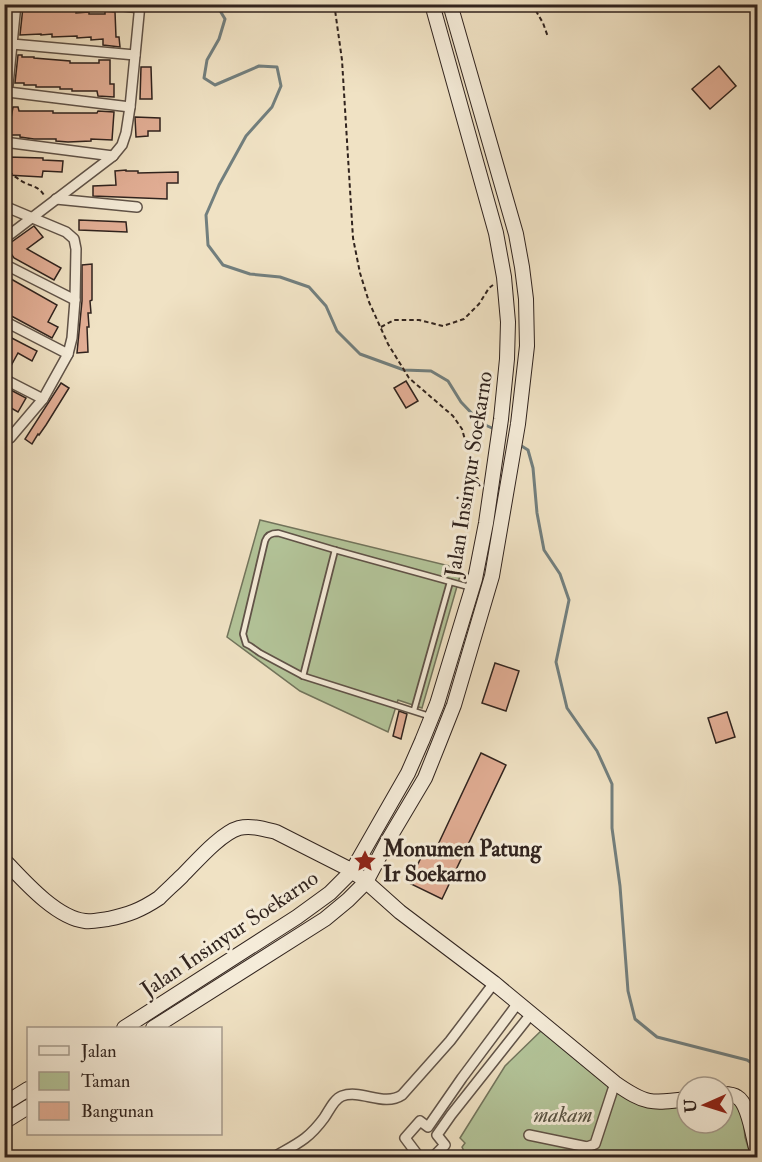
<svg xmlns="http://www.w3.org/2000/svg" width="762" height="1162" viewBox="0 0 762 1162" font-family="'IM FELL Double Pica',serif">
<rect width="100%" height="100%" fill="#f0e2c4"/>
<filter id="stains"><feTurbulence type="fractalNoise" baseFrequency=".00333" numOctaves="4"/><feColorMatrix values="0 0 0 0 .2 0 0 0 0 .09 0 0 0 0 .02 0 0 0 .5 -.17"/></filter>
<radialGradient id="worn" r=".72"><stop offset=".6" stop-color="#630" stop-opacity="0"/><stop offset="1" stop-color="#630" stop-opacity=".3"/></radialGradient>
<!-- green -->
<g fill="#b3c499" stroke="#72745c" stroke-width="1.5">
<path d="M260 520 462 569 422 708 398 700 388 732 300 691 227 637Z"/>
<path d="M544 1028 631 1099 687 1105V1123H723V1099L731 1100 742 1108 745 1137 751 1157H467L462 1147 465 1143 460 1138 505 1066Z"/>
</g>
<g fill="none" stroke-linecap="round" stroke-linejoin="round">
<!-- stream -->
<g stroke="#727f7e" stroke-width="3">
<path d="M216 4 225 19 219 39 207 60 204 78 215 85 259 66 277 67 281 86 272 107 246 136 219 185 206 215 208 245 223 265 250 274 280 277 309 287 326 306 337 331 360 354 404 370 431 371 448 381 461 402 481 423 494 429"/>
<path d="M520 445 528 450 533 468 537 513 544 550 560 574 569 600 556 662 567 708 597 751 612 784V828L620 886 628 991 635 1019 657 1037 747 1060 758 1067"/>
</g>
</g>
<!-- building -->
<g fill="#e2ae95" stroke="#30231e" stroke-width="1.5">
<path d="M26 6V9H53V11L76 10V13L89 12V14H105V11L115 12 116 37H119L120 47 103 45V39L91 40V37L77 38V36L52 37V34L41 35V34L20 35 23 7Z"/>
<path d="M18 55H22V57H34V58L70 61V63H99V60H110V84H114V97L98 96 97 91H72V89H60V87H36V85H24V83H15Z"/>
<path d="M719 66 736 86 710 109 692 89Z"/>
<path d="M141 67H151L152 99H140Z"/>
<path d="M13 107H18L19 111H53V113H97L98 111 114 112 112 140 91 139V141L68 142 56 141V139H34L20 137V135H8Z"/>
<path d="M135 117 160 118V131H148V136L136 137Z"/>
<path d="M8 157 43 158V160L63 161 62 172 43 171 42 177 7 175Z"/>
<path d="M126 170V171H138V173L178 172V183H167V199L93 196V186L116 185 115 171Z"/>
<path d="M79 220 126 222 127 232 79 230Z"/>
<path d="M34 226 43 237 27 249 61 268 54 280 14 258 6 246Z"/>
<path d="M92 264V300L90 301 91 313H88L89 327H87L88 352 77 353 82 301V265Z"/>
<path d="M4 275 57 305 48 322 58 327 52 338 4 312V301L9 293 4 290Z"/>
<path d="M4 334 37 351 32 361 18 353 7 373 4 372Z"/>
<path d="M406 381 418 401 406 408 394 388Z"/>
<path d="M61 383 69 388 46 425 39 435 38 434 32 444 25 439Z"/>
<path d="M7 388 26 398 18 412 4 404V393Z"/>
<path d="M495 663 519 671 506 711 482 703Z"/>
<path d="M399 711 407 714 401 739 393 736Z"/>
<path d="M727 712 735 737 716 743 708 718Z"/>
<path d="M481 753 506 765 442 899 409 883 426 847 435 851Z"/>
</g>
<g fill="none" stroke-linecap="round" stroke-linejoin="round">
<!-- lane casing -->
<g stroke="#605348" stroke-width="8">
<g id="lane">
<path d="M303 676 335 550"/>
<path d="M414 710 450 582"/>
<path d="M429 716 303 676 260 653 250 646 246 644 243 634 265 541C267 535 271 533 278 533L335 550 469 587"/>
</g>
</g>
<!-- street casing -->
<g stroke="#605348" stroke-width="12">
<g id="street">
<path d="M108 4 140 8"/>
<path d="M12 44 135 55"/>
<path d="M8 92 130 107"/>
<path d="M4 125 16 4"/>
<path d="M4 142 113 156"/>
<path d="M56 199 137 207"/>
<path d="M4 206 66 232 74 239 76 249 75 300 72 338 68 354 43 399 10 438 4 439"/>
<path d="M4 239 113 156 122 145 126 133 130 107 140 4"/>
<path d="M4 264 75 300"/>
<path d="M4 321 68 354"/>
<path d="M4 379 43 399"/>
<path d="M529 1135 587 1147 595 1144 615 1083"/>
<path d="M272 1158C296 1144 307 1141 324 1118 329 1111 334 1099 342 1096 361 1089 384 1107 402 1095L450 1041 494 983"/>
<path d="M420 1158 405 1138 420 1121 428 1127 462 1078 518 1003"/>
<path d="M432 1158 445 1145 437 1135 451 1115 531 1014"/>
</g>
</g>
<!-- secondary casing -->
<g stroke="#30231e" stroke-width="16">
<g id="secondary">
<path d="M4 860C23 880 56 918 85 921 92 922 100 920 108 919 128 915 141 910 159 898 167 890 175 883 182 876 196 862 221 833 239 828 251 825 264 829 276 832L347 868 363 879 400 912 494 983 615 1083C645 1104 651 1104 687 1099"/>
<path d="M124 1028 297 917 330 893 352 871 408 773 422 741 437 704 475 579 486 523 501 419 507 359 508 322 504 277 496 233 432 4"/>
<path d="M153 1028 325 919 348 900 366 882 387 842 425 778 439 743 454 705 492 576 518 424 527 346 526 299 522 267 516 234 450 4"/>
<path d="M723 1094C728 1094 733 1094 737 1097 750 1104 753 1141 758 1155"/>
<path d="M4 1104 28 1089"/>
<path d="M4 1122 28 1107"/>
</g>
</g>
<!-- path -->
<g stroke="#30231e" stroke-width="2" stroke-dasharray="4.5 3" stroke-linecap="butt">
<path d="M335 4V10L342 60 353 238 360 273 369 302 388 344 409 378 453 416 462 429 475 476 480 481"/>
<path d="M532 4 543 23 548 37"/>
<path d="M4 166C10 173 16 178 25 183 34 187 40 187 45 197"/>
<path d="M381 327 394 320H419L443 326 464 319 479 304 489 288 493 285"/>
</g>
<!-- lane -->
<use href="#lane" stroke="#f5ecd9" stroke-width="4.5"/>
<!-- street -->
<use href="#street" stroke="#f5ecd9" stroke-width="9"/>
<!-- secondary -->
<use href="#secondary" stroke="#f5ecd9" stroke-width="14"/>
</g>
<!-- icons -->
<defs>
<g id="sight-bare" transform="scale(1.8)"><path d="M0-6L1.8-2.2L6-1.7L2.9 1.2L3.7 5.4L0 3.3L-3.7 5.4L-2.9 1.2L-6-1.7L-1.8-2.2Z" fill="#8f2418" stroke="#f5ecd9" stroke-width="2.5" paint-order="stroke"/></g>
</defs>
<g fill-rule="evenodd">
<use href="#sight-bare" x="365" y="861"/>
</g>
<g text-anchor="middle" stroke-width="6" stroke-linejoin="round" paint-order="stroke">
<!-- street labels -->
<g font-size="22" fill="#30231e" stroke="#f5ecd9">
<text transform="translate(468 474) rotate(-81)" y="8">Jalan Insinyur Soekarno</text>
<text transform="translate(229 933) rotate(-34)" y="8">Jalan Insinyur Soekarno</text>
</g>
<!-- poi labels -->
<g font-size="22" font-weight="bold" fill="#30231e" stroke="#f5ecd9" text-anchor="start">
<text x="383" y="856">Monumen Patung<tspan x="383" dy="25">Ir Soekarno</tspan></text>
</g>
<!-- park labels -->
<g font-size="22" font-style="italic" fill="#575343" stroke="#f5ecd9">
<text x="563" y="1122">makam</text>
</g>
</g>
<!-- margin -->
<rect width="762" height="1162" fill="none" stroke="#f0e2c4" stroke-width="24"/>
<rect x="6" y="6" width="750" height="1150" fill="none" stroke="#30231e" stroke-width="3"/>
<rect x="12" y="12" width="738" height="1138" fill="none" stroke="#30231e" stroke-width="1.5"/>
<!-- legend -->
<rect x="27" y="1027" width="195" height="108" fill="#f5ecd9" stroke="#a69c8e" stroke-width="1.5"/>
<rect x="39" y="1046" width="30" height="9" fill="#f5ecd9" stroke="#a69c8e" stroke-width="1.5"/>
<text x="81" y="1057" font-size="18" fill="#30231e">Jalan</text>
<rect x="39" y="1072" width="30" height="18" fill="#b3c499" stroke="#a69c8e" stroke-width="1.5"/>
<text x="81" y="1087" font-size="18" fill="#30231e">Taman</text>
<rect x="39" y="1102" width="30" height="18" fill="#e2ae95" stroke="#a69c8e" stroke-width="1.5"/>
<text x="81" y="1117" font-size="18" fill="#30231e">Bangunan</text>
<!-- north arrow -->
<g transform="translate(705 1105) rotate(267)"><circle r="28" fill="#f5ecd9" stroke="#a69c8e" stroke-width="1.5"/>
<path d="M0-4.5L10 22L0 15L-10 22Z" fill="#8f2418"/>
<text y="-9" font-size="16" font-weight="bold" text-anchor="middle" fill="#30231e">U</text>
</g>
<rect width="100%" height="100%" filter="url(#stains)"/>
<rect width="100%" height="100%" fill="url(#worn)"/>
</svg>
